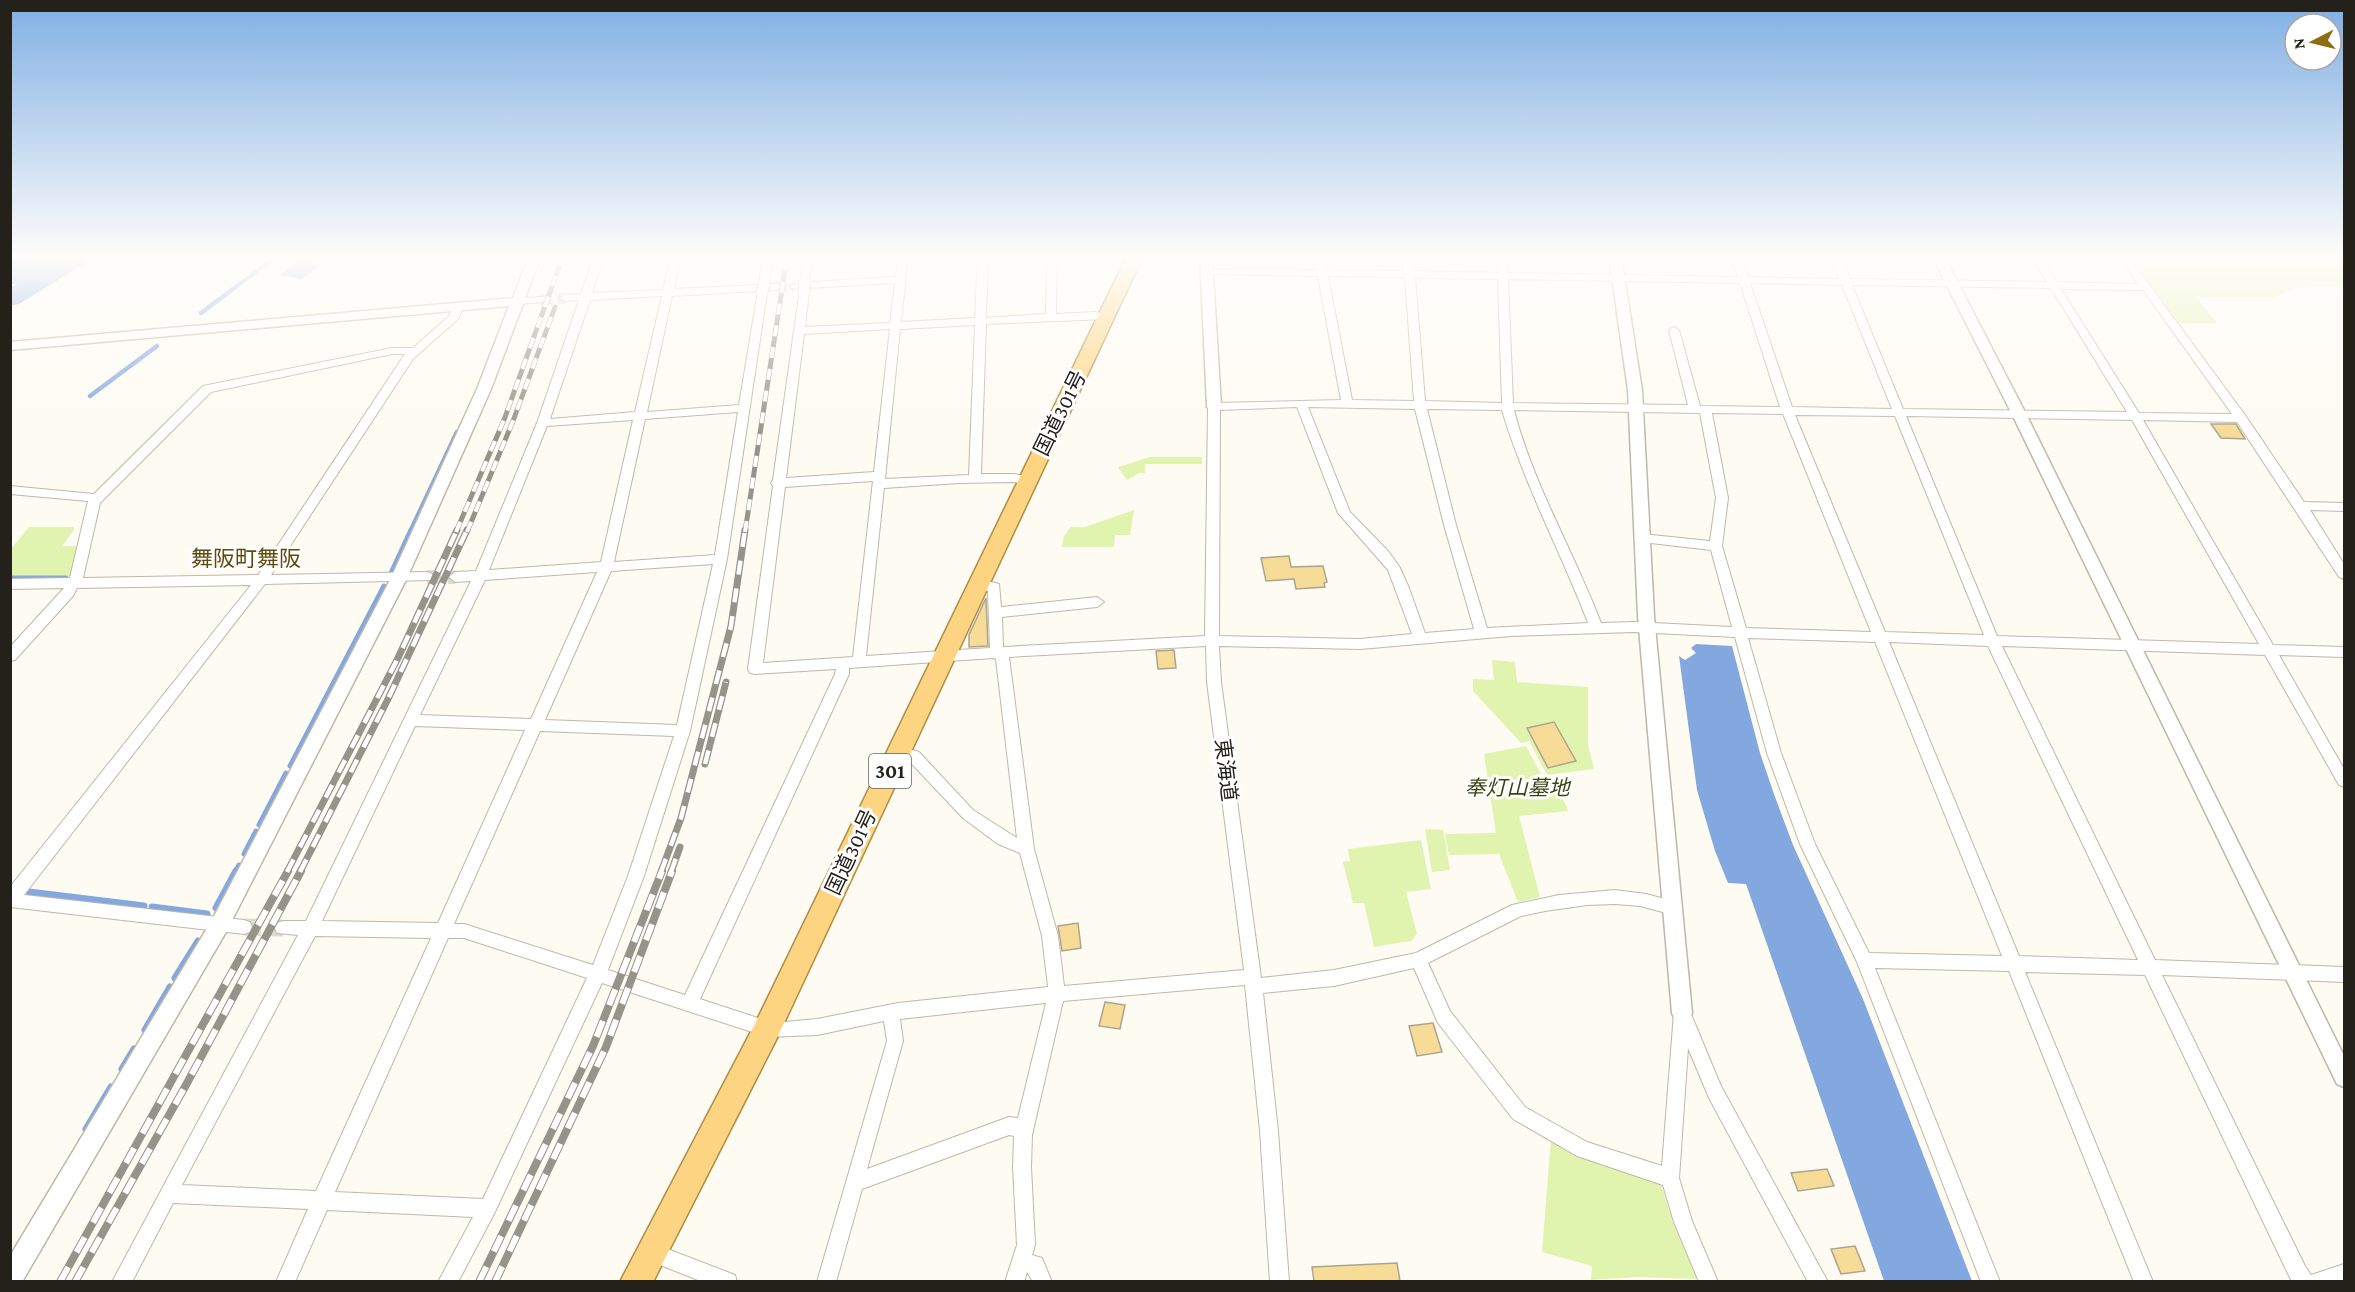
<svg xmlns="http://www.w3.org/2000/svg" width="2355" height="1292" viewBox="0 0 2355 1292" font-family="'Crimson Pro','Noto Sans JP',serif">
<rect width="100%" height="100%" fill="#fefbf3"/>
<!-- green -->
<g fill="#e0f3af">
<path d="M2130 256H2331L2344 268V286L2294 288 2276 297H2196L2217 323H2179Z"/>
<path d="M1150 457H1202V464H1145V473H1139L1127 480 1118 467Z"/>
<path d="M1134 510 1130 535H1115L1114 547H1062L1064 536 1071 527H1085Z"/>
<path d="M29 527H73L74 530 62 546H77L70 576H11V549Z"/>
<path d="M1492 660 1515 662 1517 682 1588 687V744L1594 769 1547 775 1529 741 1521 743 1473 691V679L1494 680Z"/>
<path d="M1526 746 1549 789 1559 787 1568 811 1519 816 1540 897 1518 902 1499 854 1449 855 1445 834 1496 833 1484 754Z"/>
<path d="M1425 829 1443 830 1450 870 1432 872Z"/>
<path d="M1421 840 1431 889 1406 892 1417 934 1411 941 1374 947 1364 903H1353L1343 862 1350 861 1348 849Z"/>
<path d="M1551 1139 1656 1181 1662 1187 1673 1223 1697 1279 1637 1277 1591 1280 1592 1266 1542 1252Z"/>
</g>
<!-- water -->
<g fill="#83a7df">
<path d="M11 256H69C52 266 31 285 11 284Z"/>
<path d="M299 260 320 265 302 279 280 275Z"/>
<path d="M1696 644 1732 646 1760 753 1775 797 1793 845 1863 999 1972 1281H1884L1746 884 1728 883 1715 851 1697 790 1679 656 1685 660 1696 653 1691 648Z"/>
</g>
<g fill="none" stroke-linecap="round" stroke-linejoin="round">
<!-- stream-far2 -->
<g stroke="#83a7df" stroke-width="4.5">
<path d="M201 313 277 256"/>
<path d="M90 396 157 346"/>
<path d="M410 532 457 432"/>
</g>
<!-- stream-far1 -->
<g stroke="#83a7df" stroke-width="5">
<path d="M391 573 411 530"/>
<path d="M10 578H66"/>
<path d="M290 766 384 586"/>
<path d="M259 825 286 773"/>
<path d="M244 854 256 831"/>
<path d="M235 872 239 865"/>
</g>
<!-- stream -->
<g stroke="#83a7df" stroke-width="7">
<path d="M29 892 144 906"/>
<path d="M152 907 207 914"/>
<path d="M216 908 236 871"/>
<path d="M175 978 198 941"/>
<path d="M145 1030 170 987"/>
<path d="M122 1069 134 1049"/>
<path d="M86 1129 111 1087"/>
</g>
<!-- river -->
<path fill="#83a7df" fill-rule="evenodd" d="M65 256H93L89 261 19 304 10 306V288Z"/>
</g>
<!-- building -->
<g fill="#f7dc97" stroke="#aca492" stroke-width="1.5">
<path d="M2211 424H2236L2245 439 2221 438Z"/>
<path d="M1289 556 1291 567 1323 566 1327 582 1324 583 1325 587 1296 589 1294 579 1266 581 1261 558Z"/>
<path d="M986 598 988 646 969 647V635Z"/>
<path d="M1174 650 1176 668 1158 669 1156 651Z"/>
<path d="M1554 722 1576 761 1548 768 1527 728Z"/>
<path d="M1078 923 1081 948 1062 951 1058 926Z"/>
<path d="M1105 1002 1125 1005 1120 1029 1099 1026Z"/>
<path d="M1433 1023 1442 1052 1417 1056 1409 1026Z"/>
<path d="M1827 1169 1834 1186 1798 1191 1791 1173Z"/>
<path d="M1855 1246 1865 1271 1841 1274 1831 1249Z"/>
<path d="M1397 1263 1400 1281H1314L1312 1267Z"/>
</g>
<g fill="none" stroke-linecap="round" stroke-linejoin="round">
<!-- minor-tunnel-far2 -->
<g stroke="#dddad2" stroke-width="11" stroke-dasharray="11 5" stroke-linecap="butt">
<path d="M776 287 795 286"/>
<path d="M541 300 565 298"/>
</g>
<!-- minor-tunnel-far1 -->
<path stroke="#dddad2" stroke-width="14" stroke-dasharray="14 7" stroke-linecap="butt" d="M427 577H455"/>
<!-- minor-tunnel -->
<path stroke="#dddad2" stroke-width="17" stroke-dasharray="17 8" stroke-linecap="butt" d="M244 927 283 928"/>
<!-- minor casing -->
<g stroke="#c0b8a5" stroke-width="2">
<g id="minor">
<path d="M594 256H604L592 293 663 290 671 256H681L674 289 759 285 763 256H773L769 284H776L781 287 776 290 765 291 767 293 727 559 690 731 644 876 608 970 685 995 835 674 836 669 755 674 750 673 748 669 773 486 771 483 773 480 800 289 791 288 790 286 801 283 803 256H813L809 282 896 277 898 256H908L901 322 975 318 978 256H988L986 318 1046 314 1047 256H1057L1056 314 1095 312 1110 314 1111 316 1106 319 986 324 981 474H1013L1032 477 1034 480 1028 484 1013 482 959 483 884 488 866 656 990 648 988 591 974 587 973 584 979 579 999 584 1001 607 1097 597 1104 602 1097 607 1002 617 1003 647 1205 636 1208 407 1214 403 1341 400 1318 276 1208 274 1203 271 1204 269 1316 270 1314 256H1324L1327 270 1404 271 1403 256H1413L1414 271 1498 273 1497 256H1507L1508 273 1738 277 1731 256H1741L1748 277 1839 279 1830 256H1840L1850 279 2047 282 2031 256H2041L2057 282 2138 284 2118 256H2128L2245 415 2304 502 2344 503V511L2310 510 2344 564V579L2339 577 2237 422 2143 420 2273 645 2344 647V657L2279 655 2344 769V787L2339 785 2265 655 2002 646 2155 960 2344 967V982L2162 975 2305 1266 2311 1275 2344 1264V1282H2293L2291 1280 2145 975 2025 972 2153 1282H2134L2009 971 1875 968 2000 1282H1981L1857 962 1800 844 1767 753 1735 637 1634 632 1511 636 1360 649 1219 646 1221 682 1261 978 1334 970 1416 953 1512 905 1559 895 1615 890 1646 894 1680 903 1682 908 1680 913 1674 915 1640 906 1615 904 1587 905 1545 911 1521 916 1428 963 1450 1011 1525 1107 1587 1142 1662 1166 1674 1013 1676 1007 1682 1005 1688 1007 1721 1086 1828 1282H1808L1709 1098 1688 1048 1679 1178 1692 1221 1718 1282H1699L1674 1222 1663 1185 1577 1156 1513 1119 1438 1023 1414 968 1334 986 1263 993 1278 1131 1289 1282H1270L1260 1131 1245 985 1063 1001 1032 1135 1031 1167 1035 1245 1032 1255 1042 1258 1052 1282H1033L1027 1272 1024 1282H1005L1017 1245 1013 1167 1014 1136 1009 1135 862 1189 836 1282H817L887 1041 884 1021 817 1035 767 1037 602 983 494 1214 458 1282H438L473 1217 327 1210 295 1282H276L308 1209 173 1203 132 1282H112L298 935 277 933 275 928 277 923 283 921H306L471 581 455 582 449 577 455 572 476 571 537 423 579 300 565 301 560 298 565 295 581 294ZM1328 276 1405 277 1414 401 1352 400ZM1415 278 1498 279 1502 403 1425 401ZM1508 279 1740 283 1780 407 1700 406 1679 330 1674 327 1669 330 1688 405 1513 403ZM895 283 890 323 805 327 809 291 806 288ZM1750 283 1842 285 1892 409 1792 407ZM1852 285 2051 288 2127 412 1903 409ZM2061 289 2143 290 2232 414 2139 413ZM758 291 739 405 647 412 672 296ZM662 296 635 412 550 419 590 300ZM975 325 969 475 885 479 900 329ZM890 329 874 472 786 478 804 334ZM1297 407 1338 513 1388 570 1412 634 1360 639 1219 636 1220 410ZM1308 407 1415 409 1444 525 1474 629 1425 633 1409 588 1399 566 1388 551 1350 512ZM1427 409 1502 410C1508 432 1517 454 1525 475 1545 525 1569 573 1588 623L1487 628 1456 525ZM1514 410 1700 413 1716 498 1710 541 1642 534 1636 538 1642 542 1711 550 1732 627 1634 622 1601 623C1574 552 1533 484 1514 410ZM738 412 715 555 614 562 645 419ZM1712 413 1783 414 1871 632 1746 628 1722 546 1728 498ZM1795 415 1895 416 1984 635 1885 632ZM1906 416 2132 420 2259 644 1997 636ZM633 420 601 562 489 570 547 426ZM873 481 853 657 763 663 785 487ZM713 564 677 725 545 720 611 571ZM597 572 531 719 420 715 485 580ZM1748 638 1875 642 2002 956 1869 953 1815 844 1781 753ZM1889 642 1988 646 2138 960 2019 956ZM1206 646 1207 682 1244 970 1064 986 1058 936 1034 849 1009 657ZM993 658 996 659 1017 838 973 810 919 752 899 746 894 748 892 752 894 756 909 761 963 818 998 844 1020 853 1042 936 1048 987 898 1003 817 1019 784 1022 767 1021 700 999 849 674V668ZM415 726 525 730 438 923 322 921ZM540 731 674 736 628 876 593 965 464 924H454ZM315 936 431 938 316 1191 182 1185ZM448 938H464L587 978 483 1199 335 1192ZM1046 1003 1018 1118 1009 1117 867 1169 903 1041 900 1019Z"/>
<path d="M541 297 545 298V302L519 304 514 301 519 298Z"/>
<path d="M458 304 463 307 458 319 413 359 271 575 427 572 432 574 433 577 432 580 265 584 24 895 244 920 250 922 252 927 250 932 244 934 10 907V887L251 585 77 588 73 596 15 660 10 661V647L64 588 10 589V579L70 578 88 501 10 494V486L94 494 203 386 392 348H413L449 316 454 305ZM392 354H405L258 575 83 578 100 503 211 392Z"/>
<path d="M652 1243 735 1275 737 1282H703L645 1259 643 1252 645 1245Z"/>
</g>
</g>
<!-- tertiary casing -->
<g stroke="#c0b8a5" stroke-width="3">
<g id="tertiary">
<path d="M529 256H541L491 389 407 578 226 932 22 1282H10V1256L212 920 391 578 477 389 509 306 10 350V342L513 298Z"/>
<path d="M1200 256H1212L1221 407 1214 412 1207 407Z"/>
<path d="M1609 256H1621L1642 390 1654 616 1692 1013 1689 1020 1682 1023 1675 1020 1672 1013 1638 616 1628 390Z"/>
<path d="M1932 256H1944L2026 414 2344 1056V1087L2337 1084 2012 414Z"/>
</g>
</g>
<!-- trunk casing -->
<g stroke="#af8e48" stroke-width="3">
<path id="trunk" d="M1127 256H1143L777 1038 653 1282H620L757 1020Z"/>
</g>
<!-- minor -->
<use href="#minor" fill="#fff" fill-rule="evenodd"/>
<!-- tertiary -->
<use href="#tertiary" fill="#fff" fill-rule="evenodd"/>
<!-- trunk -->
<use href="#trunk" fill="#fcd482" fill-rule="evenodd"/>
<!-- rail-far2 casing -->
<g stroke="#96938b" stroke-width="5">
<g id="rail-far2">
<path d="M456 532 504 420 563 256"/>
<path d="M467 532 513 421 555 307"/>
<path d="M745 532 787 256"/>
</g>
</g>
<!-- rail-far1 casing -->
<g stroke="#96938b" stroke-width="7">
<g id="rail-far1">
<path d="M705 764 726 682"/>
<path d="M287 872 398 658 457 530"/>
<path d="M300 872 388 699 467 530"/>
<path d="M661 872 681 818 731 626 745 530"/>
<path d="M671 872 680 847"/>
</g>
</g>
<!-- rail casing -->
<g stroke="#96938b" stroke-width="8">
<g id="rail">
<path d="M60 1282 288 871"/>
<path d="M75 1282 186 1085 301 871"/>
<path d="M479 1282 593 1046 662 871"/>
<path d="M495 1282 606 1047 672 871"/>
</g>
</g>
<!-- rail-far2 -->
<use href="#rail-far2" stroke="#fff" stroke-width="4" stroke-dasharray="11" stroke-linecap="butt"/>
<!-- rail-far1 -->
<use href="#rail-far1" stroke="#fff" stroke-width="4.5" stroke-dasharray="14" stroke-linecap="butt"/>
<!-- rail -->
<use href="#rail" stroke="#fff" stroke-width="6" stroke-dasharray="17" stroke-linecap="butt"/>
<!-- minor-bridge casing -->
<g stroke="#c0b8a5" stroke-width="13" stroke-linecap="butt">
<g id="minor-bridge">
<path d="M804 291 805 281"/>
<path d="M762 293 764 284"/>
</g>
</g>
<!-- minor-bridge -->
<use href="#minor-bridge" stroke="#fff" stroke-width="11"/>
</g>
<!-- sky -->
<linearGradient id="sky" x2="0" y2="1"><stop stop-color="#7fafe4"/><stop offset="0.59" stop-color="#fffdfa"/><stop offset="1" stop-color="#fffdfa" stop-opacity="0"/></linearGradient>
<rect width="2355" height="437" fill="url(#sky)"/>
<g text-anchor="middle" stroke-width="6" stroke-linejoin="round" paint-order="stroke">
<!-- shield labels -->
<rect fill="#fff" stroke="#65645e" stroke-width="1.5" x="869" y="754" width="42" height="34" rx="4.5"/>
<g font-size="20" font-weight="bold" fill="#232119">
<text x="890" y="778">301</text>
</g>
<!-- street labels -->
<g font-size="21" fill="#232119" stroke="#fff">
<text transform="translate(1060 413) rotate(-64)" y="7">国道301号</text>
<text transform="translate(1226 770) rotate(83)" y="7">東海道</text>
<text transform="translate(851 852) rotate(-65)" y="7">国道301号</text>
</g>
<!-- park labels -->
<g font-size="21" font-style="italic" fill="#394513" stroke="#fff">
<text x="1517" y="795">奉灯山墓地</text>
</g>
<!-- neighbourhood labels -->
<g font-size="22" fill="#604b0e" stroke="#fff">
<text x="246" y="566">舞阪町舞阪</text>
</g>
</g>
<!-- border -->
<rect width="2355" height="1292" fill="none" stroke="#232119" stroke-width="24"/>
<!-- north arrow -->
<g transform="translate(2313 42) rotate(263)"><circle r="28" fill="#ffffff" stroke="#a7a6a3" stroke-width="1.5"/>
<path d="M0-4.5L10 22L0 15L-10 22Z" fill="#8c6d0f"/>
<text y="-9" font-size="16" font-weight="bold" text-anchor="middle" fill="#232119">N</text>
</g>
</svg>
